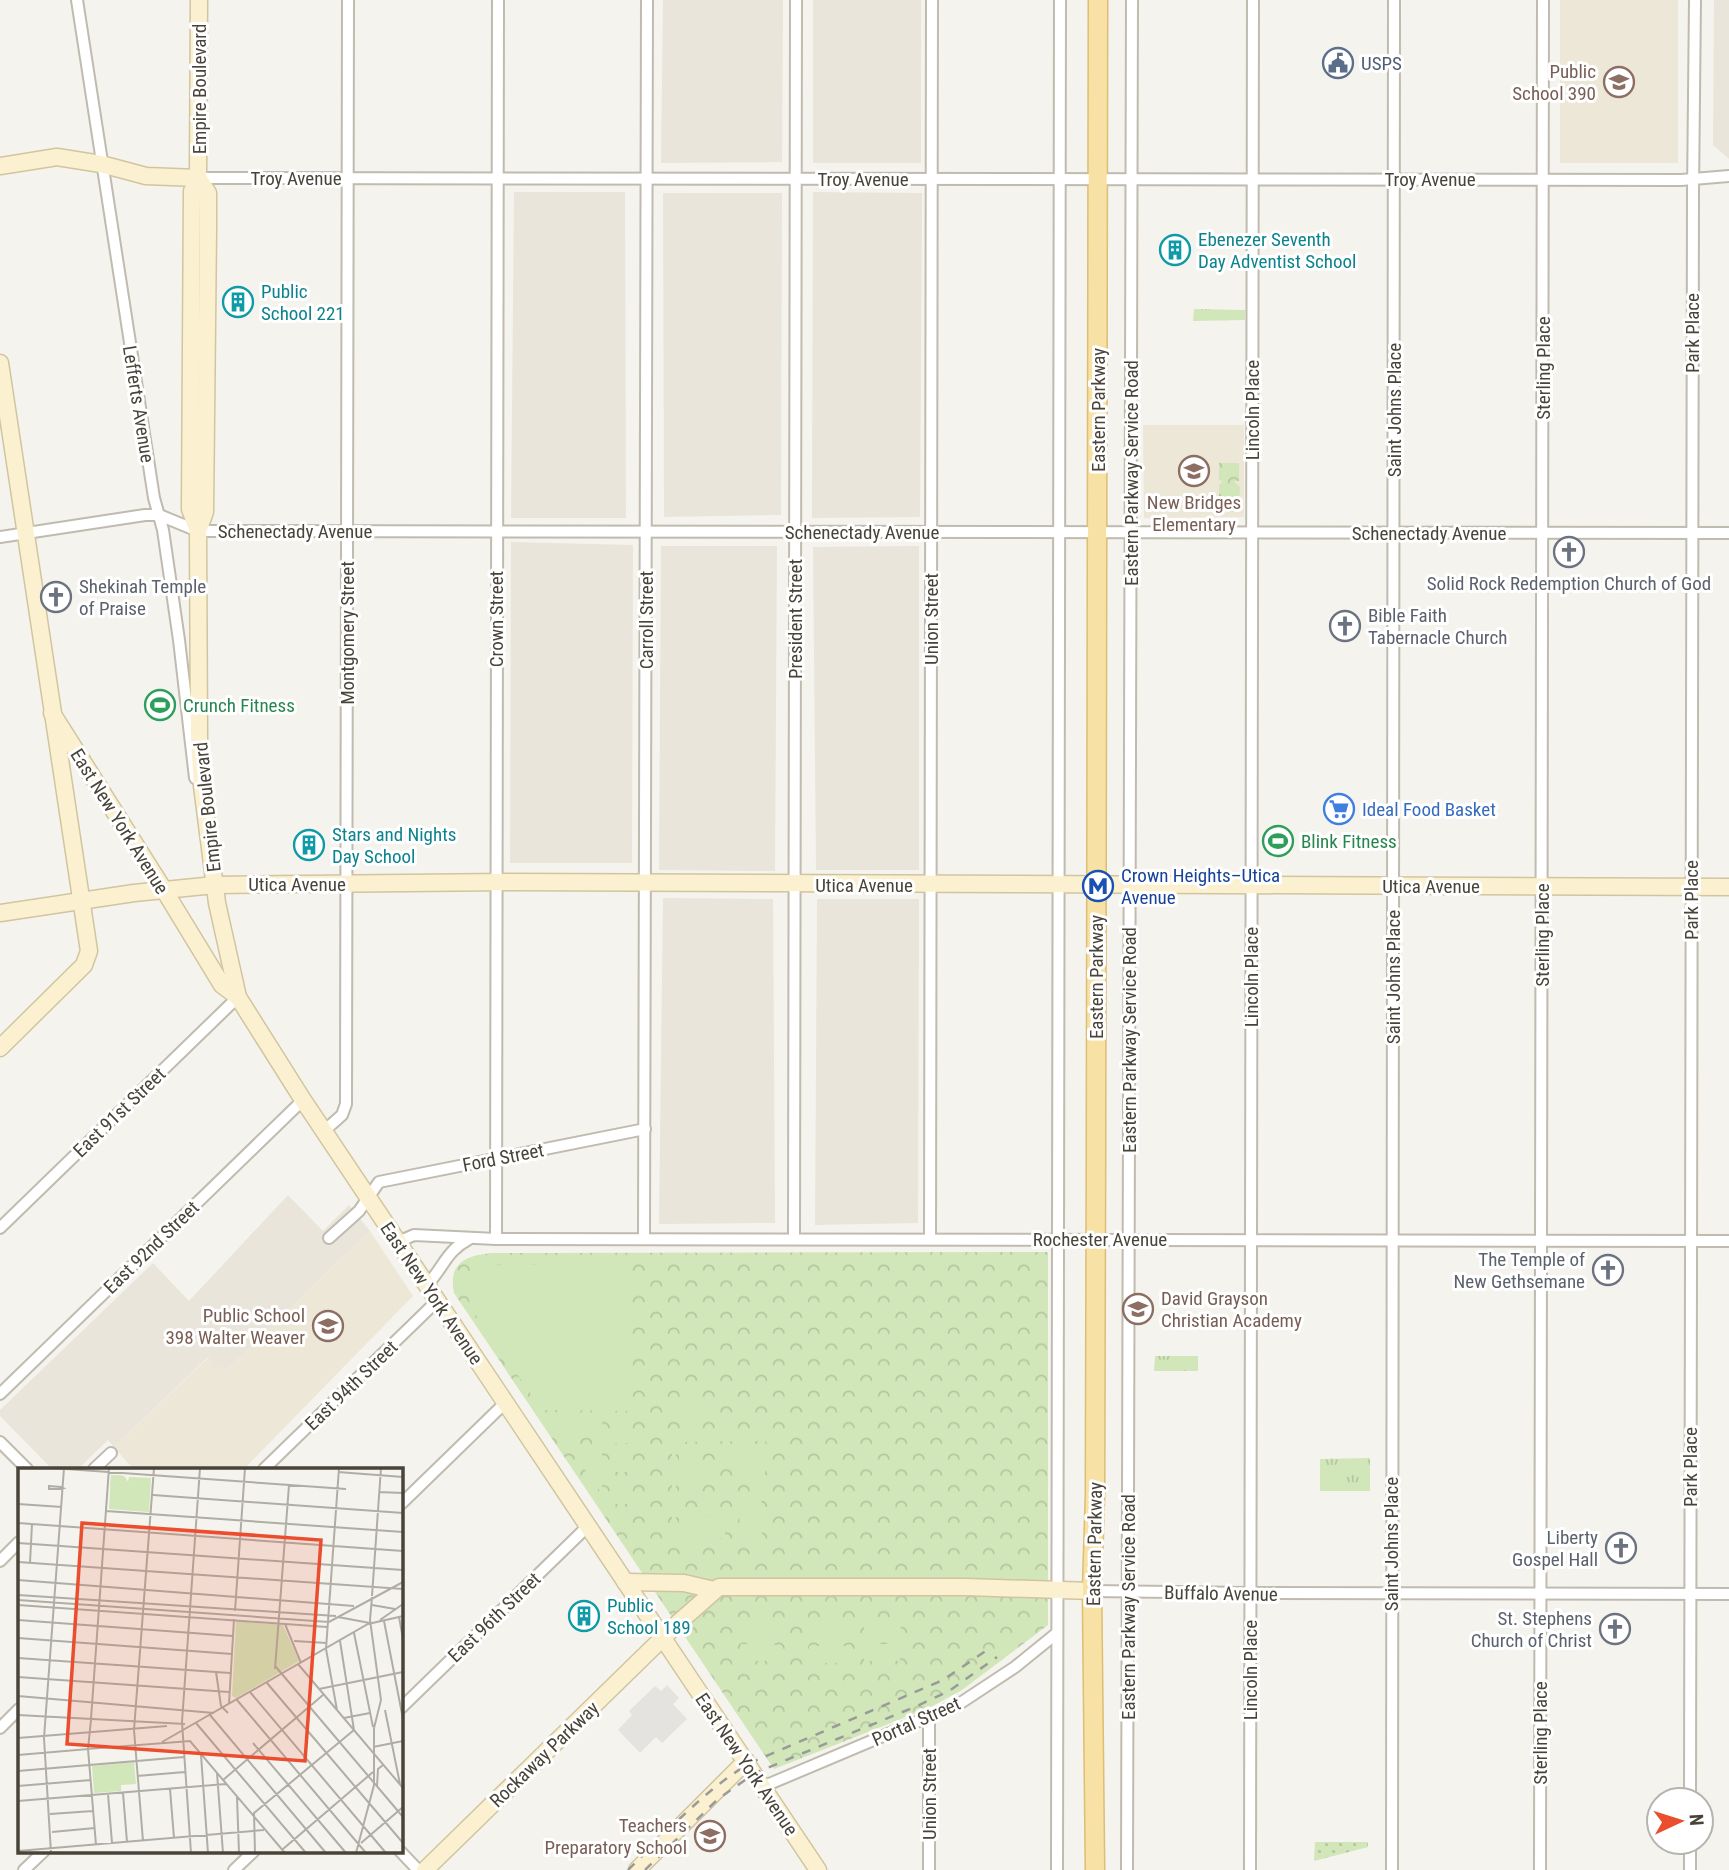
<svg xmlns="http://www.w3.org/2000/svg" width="1729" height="1870" viewBox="0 0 1729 1870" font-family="'Roboto Condensed',sans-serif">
<defs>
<pattern id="grass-tufts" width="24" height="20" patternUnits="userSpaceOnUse" patternTransform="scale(1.75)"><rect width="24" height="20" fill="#d1e6b9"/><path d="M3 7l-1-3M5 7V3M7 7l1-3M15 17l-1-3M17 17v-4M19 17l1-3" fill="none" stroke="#b5c6a0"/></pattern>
<pattern id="park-crowns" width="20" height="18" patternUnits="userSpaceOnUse" patternTransform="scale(1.75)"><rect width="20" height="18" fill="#d1e6b9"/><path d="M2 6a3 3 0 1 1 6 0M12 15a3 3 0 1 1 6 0" fill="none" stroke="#b5c6a0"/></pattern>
<pattern id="garden-dots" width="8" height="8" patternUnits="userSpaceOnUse" patternTransform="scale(1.75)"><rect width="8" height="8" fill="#d1e6b9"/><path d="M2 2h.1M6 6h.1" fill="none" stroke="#b5c6a0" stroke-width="1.8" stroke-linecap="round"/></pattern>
</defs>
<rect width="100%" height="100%" fill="#f5f3ed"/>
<!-- residential -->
<g fill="#e9e5db">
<path d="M663 0H783L782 162 661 163Z"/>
<rect x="813" y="0" width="108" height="163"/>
<path d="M1714 0H1729V159L1713 145Z"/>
<path d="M514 192H625L626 518H511Z"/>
<path d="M813 192 922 193 920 517 812 518Z"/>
<path d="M663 193H782L781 515 664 517Z"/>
<path d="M511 542 633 545 632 863H510Z"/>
<path d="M661 546H777L775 871 659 870Z"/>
<path d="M919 546V870H816L813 547Z"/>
<path d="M663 898 773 899 775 1223 659 1224Z"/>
<path d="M817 899H919L918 1223 815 1225Z"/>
<path d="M288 1195 323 1231 349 1205 370 1231 226 1371H215L210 1366 208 1357 114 1447 108 1440 78 1469H52L0 1416V1410L153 1263 189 1301Z"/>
</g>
<!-- education -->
<g fill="#ede7d8">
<rect x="1560" y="0" width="118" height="163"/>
<path d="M1143 425H1244V517L1144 518Z"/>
<path d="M370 1231 413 1296 244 1469H133L114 1447 209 1357 214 1362 211 1366 214 1370 220 1365 226 1371Z"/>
</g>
<!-- grass -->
<g fill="url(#grass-tufts)">
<path d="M1194 309 1245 310V320L1193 321Z"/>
<path d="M1155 1356H1198V1371H1154Z"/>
<path d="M1370 1458V1491H1320V1459Z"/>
</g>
<!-- park -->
<g fill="url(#park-crowns)">
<path d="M1219 463H1239V481H1234L1240 487 1239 502 1233 509V512H1222V507L1225 506 1219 500V485L1223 481 1219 480Z"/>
<path d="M1048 1252V1625L962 1690 929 1708 774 1769 454 1293C448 1263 465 1256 491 1253Z"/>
</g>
<!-- garden -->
<path fill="url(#garden-dots)" d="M1315 1842H1368V1847L1314 1861Z"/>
<!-- pitch -->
<g fill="#d1e6b9" fill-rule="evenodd">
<path d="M616 1264 629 1278 630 1411 542 1410 471 1308C465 1285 464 1275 488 1265Z"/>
<path d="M680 1403H701V1433H692V1412H689L690 1433 680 1434Z"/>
<path d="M563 1416H602V1438L563 1437Z"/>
<rect x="610" y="1416" width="19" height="27"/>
<path d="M678 1437H765L770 1440 772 1540 770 1545 764 1547H677L672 1544V1442ZM765 1441 768 1444V1542H676V1442Z"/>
<path d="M730 1444H765V1479C741 1489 719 1469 730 1444Z"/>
<path d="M611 1445H630V1472H612Z"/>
<path d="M569 1447H602V1494Z"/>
<rect x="679" y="1448" width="22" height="46"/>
<rect x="610" y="1476" width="18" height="28"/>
<path d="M739 1493H761L762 1539H740Z"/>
<path d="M725 1516V1538L679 1539V1517Z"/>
<rect x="741" y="1623" width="37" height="16"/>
<path d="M864 1623H901L900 1640H864Z"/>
<path d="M810 1624 846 1625V1641H809Z"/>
<path d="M741 1644 778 1645V1661H741Z"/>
<rect x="864" y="1644" width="36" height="17"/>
<rect x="809" y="1646" width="37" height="17"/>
</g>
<!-- parking -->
<path fill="#e4e3e0" d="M667 1685 679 1698 673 1704 687 1719 662 1743 656 1737 640 1753 618 1730 632 1715 629 1711 655 1686 661 1691Z"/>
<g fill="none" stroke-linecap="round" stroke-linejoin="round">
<!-- street casing -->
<g stroke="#c0bbaf" stroke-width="14">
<g id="street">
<path d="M77 0 154 498 163 530 179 640 195 778"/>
<path d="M198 178 1681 180 1729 176"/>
<path d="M0 537 145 515H159L198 531 1729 533"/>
<path d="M324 1131 342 1115 346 1104 348 0"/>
<path d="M0 1228 238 997"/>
<path d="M329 1238 359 1211 379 1182 645 1129"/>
<path d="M794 1238 796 0"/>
<path d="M496 1239 498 0"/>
<path d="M644 1239 647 0"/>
<path d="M930 1239 932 0"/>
<path d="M398 1242 414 1235 496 1239 1729 1241"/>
<path d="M427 1285C444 1267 446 1251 469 1239"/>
<path d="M0 1394 303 1100"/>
<path d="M0 1442 27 1469"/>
<path d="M94 1469 111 1453"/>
<path d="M264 1469 437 1301"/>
<path d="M401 1504 506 1402"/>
<path d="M0 1561 19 1542"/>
<path d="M1092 1591 1250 1593 1729 1594"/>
<path d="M401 1708 588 1526"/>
<path d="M929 1718V1870"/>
<path d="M0 1728 19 1709"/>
<path d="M762 1787 959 1704 1015 1667 1057 1633"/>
<path d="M1690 1800 1693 192 1695 0"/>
<path d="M400 1851 418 1870"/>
<path d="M24 1870 44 1851"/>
<path d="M234 1870 254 1851"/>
<path d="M1057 1870 1060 0"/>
<path d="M1127 1870 1132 0"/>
<path d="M1250 1870 1253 0"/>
<path d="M1392 1870 1394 0"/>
<path d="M1540 1870 1543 0"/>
<path d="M1690 1870V1842"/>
</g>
</g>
<!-- secondary casing -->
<g stroke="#d1c5a0" stroke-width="19">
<g id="secondary">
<path d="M0 166 57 157 101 164 146 176 198 178"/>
<path d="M198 178 208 193V229L205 512 198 531 199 739 202 786 217 903 238 997"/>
<path d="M0 363 89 951 84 965 0 1048"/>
<path d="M198 531 190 509 192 191 198 178 199 0"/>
<path d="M52 713 164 890 222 985 238 997 303 1100 818 1870"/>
<path d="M0 913 134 893 215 885 508 882 1729 887"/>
<path d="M625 1582 684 1583 714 1590"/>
<path d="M425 1870 678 1623 719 1587H966L1092 1591"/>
<path d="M637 1870 746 1761"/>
</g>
</g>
<!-- primary casing -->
<g stroke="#dcbe74" stroke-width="21">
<path id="primary" d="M1095 1870 1092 1591 1095 1495 1096 1146 1098 0"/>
</g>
<!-- street -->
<use href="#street" stroke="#fff" stroke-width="10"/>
<!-- secondary -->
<use href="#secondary" stroke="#fbf1d1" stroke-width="16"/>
<!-- primary -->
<use href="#primary" stroke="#f7e1a4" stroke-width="18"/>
<!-- rail -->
<g stroke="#9a9a9a" stroke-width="2.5" stroke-dasharray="9 9" stroke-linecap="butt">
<path d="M628 1870C667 1832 703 1791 750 1763L943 1680 990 1648"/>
<path d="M645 1870 718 1799 755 1773 917 1706 949 1691 997 1657"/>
</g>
</g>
<!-- icons -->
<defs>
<g id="civic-ring" transform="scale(1.575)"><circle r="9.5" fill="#fff" stroke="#5c6f8a" stroke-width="1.5"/><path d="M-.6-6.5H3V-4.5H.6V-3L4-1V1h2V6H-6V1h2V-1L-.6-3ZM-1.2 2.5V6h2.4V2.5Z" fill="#5c6f8a"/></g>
<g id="school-ring" transform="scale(1.575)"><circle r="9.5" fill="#fff" stroke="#8d6e63" stroke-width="1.5"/><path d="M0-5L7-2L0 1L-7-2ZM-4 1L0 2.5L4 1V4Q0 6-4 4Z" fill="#8d6e63"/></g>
<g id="building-ring" transform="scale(1.575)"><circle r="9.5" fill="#fff" stroke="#0f9aa8" stroke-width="1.5"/><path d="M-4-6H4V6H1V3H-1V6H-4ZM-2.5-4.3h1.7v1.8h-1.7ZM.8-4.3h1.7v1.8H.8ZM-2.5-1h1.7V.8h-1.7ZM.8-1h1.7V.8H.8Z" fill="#0f9aa8"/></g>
<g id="church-ring" transform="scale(1.575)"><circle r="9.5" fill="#fff" stroke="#6b7280" stroke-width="1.5"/><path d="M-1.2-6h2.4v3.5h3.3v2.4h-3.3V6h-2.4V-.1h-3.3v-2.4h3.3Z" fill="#6b7280"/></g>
<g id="stadium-ring" transform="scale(1.575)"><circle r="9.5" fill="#fff" stroke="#2e9e5b" stroke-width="1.5"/><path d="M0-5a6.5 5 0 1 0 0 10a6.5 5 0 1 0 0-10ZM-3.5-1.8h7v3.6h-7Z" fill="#2e9e5b"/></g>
<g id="supermarket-ring" transform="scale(1.575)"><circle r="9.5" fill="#fff" stroke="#3f7fe0" stroke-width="1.5"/><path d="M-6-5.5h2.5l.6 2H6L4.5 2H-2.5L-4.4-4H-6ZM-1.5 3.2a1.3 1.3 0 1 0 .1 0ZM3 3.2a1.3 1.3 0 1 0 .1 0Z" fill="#3f7fe0"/></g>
<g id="metro-ring" transform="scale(1.575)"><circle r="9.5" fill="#fff" stroke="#1a4fb4" stroke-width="1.5"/><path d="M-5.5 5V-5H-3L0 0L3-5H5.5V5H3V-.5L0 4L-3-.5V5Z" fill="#1a4fb4"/></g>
</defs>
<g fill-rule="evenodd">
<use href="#civic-ring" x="1338" y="63"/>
<use href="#school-ring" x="1619" y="82"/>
<use href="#building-ring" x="1175" y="250"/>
<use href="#building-ring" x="238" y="302"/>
<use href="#school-ring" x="1194" y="471"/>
<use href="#church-ring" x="1569" y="552"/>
<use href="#church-ring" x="56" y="597"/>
<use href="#church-ring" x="1345" y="626"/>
<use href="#stadium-ring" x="160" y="705"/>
<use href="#supermarket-ring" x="1339" y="809"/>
<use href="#stadium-ring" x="1278" y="841"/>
<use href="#building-ring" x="309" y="845"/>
<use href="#metro-ring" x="1098" y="886"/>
<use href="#church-ring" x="1608" y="1270"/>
<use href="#school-ring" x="1138" y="1309"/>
<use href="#school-ring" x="328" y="1326"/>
<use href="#church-ring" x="1621" y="1548"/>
<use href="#building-ring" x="584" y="1616"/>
<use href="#church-ring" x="1615" y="1629"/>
<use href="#school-ring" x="710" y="1836"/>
</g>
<g text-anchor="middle" stroke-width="6" stroke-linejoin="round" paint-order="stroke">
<!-- service labels -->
<g font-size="19" fill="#4e5e75" stroke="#fff" text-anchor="start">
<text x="1361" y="70">USPS</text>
</g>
<!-- education labels -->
<g font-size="19" fill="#785e54" stroke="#fff" text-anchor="end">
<text x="1596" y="78">Public<tspan x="1596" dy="22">School 390</tspan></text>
<text x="1194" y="509" text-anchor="middle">New Bridges<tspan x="1194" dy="22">Elementary</tspan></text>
<text x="1161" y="1305" text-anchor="start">David Grayson<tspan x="1161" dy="22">Christian Academy</tspan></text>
<text x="305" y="1322">Public School<tspan x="305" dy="22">398 Walter Weaver</tspan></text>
<text x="687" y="1832">Teachers<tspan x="687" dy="22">Preparatory School</tspan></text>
</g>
<!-- street labels -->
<g font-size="19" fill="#49443a" stroke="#fff">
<text transform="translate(199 89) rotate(-90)" y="7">Empire Boulevard</text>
<text x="296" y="185">Troy Avenue</text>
<text x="863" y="186">Troy Avenue</text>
<text x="1430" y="186">Troy Avenue</text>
<text transform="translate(1692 333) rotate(-90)" y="7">Park Place</text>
<text transform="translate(1543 368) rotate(-90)" y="7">Sterling Place</text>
<text transform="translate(139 404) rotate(81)" y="7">Lefferts Avenue</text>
<text transform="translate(1098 410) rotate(-90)" y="7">Eastern Parkway</text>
<text transform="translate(1252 410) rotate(-90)" y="7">Lincoln Place</text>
<text transform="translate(1394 410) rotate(-90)" y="7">Saint Johns Place</text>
<text transform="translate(1131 473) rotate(-90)" y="7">Eastern Parkway Service Road</text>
<text x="295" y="538">Schenectady Avenue</text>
<text x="862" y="539">Schenectady Avenue</text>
<text x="1429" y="540">Schenectady Avenue</text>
<text transform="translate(496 619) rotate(-90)" y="7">Crown Street</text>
<text transform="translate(795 619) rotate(-90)" y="7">President Street</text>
<text transform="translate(931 619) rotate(-90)" y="7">Union Street</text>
<text transform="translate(646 620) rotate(-90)" y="7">Carroll Street</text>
<text transform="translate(347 633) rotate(-90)" y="7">Montgomery Street</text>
<text transform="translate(207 807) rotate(-96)" y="7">Empire Boulevard</text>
<text transform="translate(120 821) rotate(58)" y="7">East New York Avenue</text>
<text x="297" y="891">Utica Avenue</text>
<text x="864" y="892">Utica Avenue</text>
<text x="1431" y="893">Utica Avenue</text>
<text transform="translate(1691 900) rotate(-90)" y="7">Park Place</text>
<text transform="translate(1542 935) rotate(-90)" y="7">Sterling Place</text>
<text transform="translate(1096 977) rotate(-90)" y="7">Eastern Parkway</text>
<text transform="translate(1251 977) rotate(-90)" y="7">Lincoln Place</text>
<text transform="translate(1393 977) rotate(-90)" y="7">Saint Johns Place</text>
<text transform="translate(1129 1040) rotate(-90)" y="7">Eastern Parkway Service Road</text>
<text transform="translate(119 1112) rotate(-44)" y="7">East 91st Street</text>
<text transform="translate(503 1157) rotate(-11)" y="7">Ford Street</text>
<text x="1100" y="1246">Rochester Avenue</text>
<text transform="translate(151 1247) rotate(-44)" y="7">East 92nd Street</text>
<text transform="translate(432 1293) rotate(56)" y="7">East New York Avenue</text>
<text transform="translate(351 1385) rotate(-44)" y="7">East 94th Street</text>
<text transform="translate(1690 1467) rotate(-90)" y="7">Park Place</text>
<text transform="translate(1094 1544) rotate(-89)" y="7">Eastern Parkway</text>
<text transform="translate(1391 1544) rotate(-90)" y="7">Saint Johns Place</text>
<text transform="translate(1221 1593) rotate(1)" y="7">Buffalo Avenue</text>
<text transform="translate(1128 1607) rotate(-90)" y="7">Eastern Parkway Service Road</text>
<text transform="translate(494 1617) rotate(-44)" y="7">East 96th Street</text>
<text transform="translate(1250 1670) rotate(-90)" y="7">Lincoln Place</text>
<text transform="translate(916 1721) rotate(-24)" y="7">Portal Street</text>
<text transform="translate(1540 1733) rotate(-90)" y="7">Sterling Place</text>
<text transform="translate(544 1754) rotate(-44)" y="7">Rockaway Parkway</text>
<text transform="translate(747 1764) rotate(56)" y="7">East New York Avenue</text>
<text transform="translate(929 1794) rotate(-90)" y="7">Union Street</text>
</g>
<!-- culture labels -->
<g font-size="19" fill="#0d838f" stroke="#fff" text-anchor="start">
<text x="1198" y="246">Ebenezer Seventh<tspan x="1198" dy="22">Day Adventist School</tspan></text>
<text x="261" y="298">Public<tspan x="261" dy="22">School 221</tspan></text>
<text x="332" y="841">Stars and Nights<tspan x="332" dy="22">Day School</tspan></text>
<text x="607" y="1612">Public<tspan x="607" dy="22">School 189</tspan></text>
</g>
<!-- worship labels -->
<g font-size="19" fill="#5b616d" stroke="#fff" text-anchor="end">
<text x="1569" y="590" text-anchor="middle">Solid Rock Redemption Church of God</text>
<text x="79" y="593" text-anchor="start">Shekinah Temple<tspan x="79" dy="22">of Praise</tspan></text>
<text x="1368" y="622" text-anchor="start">Bible Faith<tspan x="1368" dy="22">Tabernacle Church</tspan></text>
<text x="1585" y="1266">The Temple of<tspan x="1585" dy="22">New Gethsemane</tspan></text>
<text x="1598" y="1544">Liberty<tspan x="1598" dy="22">Gospel Hall</tspan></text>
<text x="1592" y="1625">St. Stephens<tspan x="1592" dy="22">Church of Christ</tspan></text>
</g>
<!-- leisure labels -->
<g font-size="19" fill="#27864d" stroke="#fff" text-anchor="start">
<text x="183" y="712">Crunch Fitness</text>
<text x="1301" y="848">Blink Fitness</text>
</g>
<!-- shop labels -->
<g font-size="19" fill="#366cbe" stroke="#fff" text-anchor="start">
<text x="1362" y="816">Ideal Food Basket</text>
</g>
<!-- transit labels -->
<g font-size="19" fill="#164399" stroke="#fff" text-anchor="start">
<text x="1121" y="882">Crown Heights–Utica<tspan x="1121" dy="22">Avenue</tspan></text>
</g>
</g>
<!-- overview -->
<g transform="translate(18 1468)">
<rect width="385" height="385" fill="#f5f3ed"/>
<path d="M93 7 106 8 110 14 111 9 133 10 131 44 91 41ZM218 153 265 157 281 193 218 230 214 228Z" fill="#d1e6b9"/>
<path d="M92 16a9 9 0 1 1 18 0a9 9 0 1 1-18 0ZM217 207 246 209V212L238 216 243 212 237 211V217L218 228ZM116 294 118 316 103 317V323L76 325 74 298Z" fill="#d1e6b9"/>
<path fill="none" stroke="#b0ada5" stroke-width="2" d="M34 0 328 21M320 4 385 9M31 18 43 19 45 20 31 21ZM361 24 385 25M135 27 385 45M0 36 44 39M88 43 385 64M0 55 385 83M0 75 385 102M0 94 385 121M12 95 14 56M0 112 336 138M0 127 318 148M354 128 363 0M0 132 311 154 385 114M0 137 309 159M354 137 377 141M217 143 227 0M385 148 381 149 385 171M320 149 352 155M0 152 215 168M362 152 385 136M366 153 385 251M267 156 283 195M336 165 355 259M0 170 214 186M276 173 309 175M322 173 336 262M0 190 212 205M280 196 385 320M258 199 385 349M257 201 271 17M198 204 203 238 210 245M0 209 211 224M249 215 385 375M301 221 385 204M232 224 368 385M0 228 196 245M219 232 348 385M211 236 216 151M319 242 308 181 321 0M367 242 382 316M0 247 167 256M192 247 308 385M326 250 352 245M73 251 91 0M73 252 70 281 172 273 267 385M178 255 288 385M0 270 149 258M144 274 350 156 381 149M235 275 328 385M355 279 385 273M0 287 70 281 78 377M183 287 190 385M0 303 166 289M199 305 205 385M119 308 167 304M205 312 305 227M0 318 73 312M359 318 360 301 365 297M152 321 156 370M105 325 109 374M90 326 94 375M219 329 221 385M0 333 208 316M32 346 75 343M34 364 77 360M125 373 116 262 136 0M343 375 385 339M265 381 355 304M0 383 246 362M33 385 26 270 46 0M173 385 164 254 182 0M237 385 236 345 336 262M338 385 356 317V260L363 232 352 152 354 129"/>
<path fill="#ea4e2f" fill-opacity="0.15" stroke="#ea4e2f" stroke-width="3.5" d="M64 55 303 72 287 293 49 276Z"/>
<rect width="385" height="385" fill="none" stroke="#49443a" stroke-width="3.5"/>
</g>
<!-- north arrow -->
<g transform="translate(1680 1821) rotate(86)"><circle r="33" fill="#ffffff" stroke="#b6b4b0" stroke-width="2"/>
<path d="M0-5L12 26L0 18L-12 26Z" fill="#ea4e2f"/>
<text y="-10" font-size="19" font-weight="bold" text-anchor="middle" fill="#49443a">N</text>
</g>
</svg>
